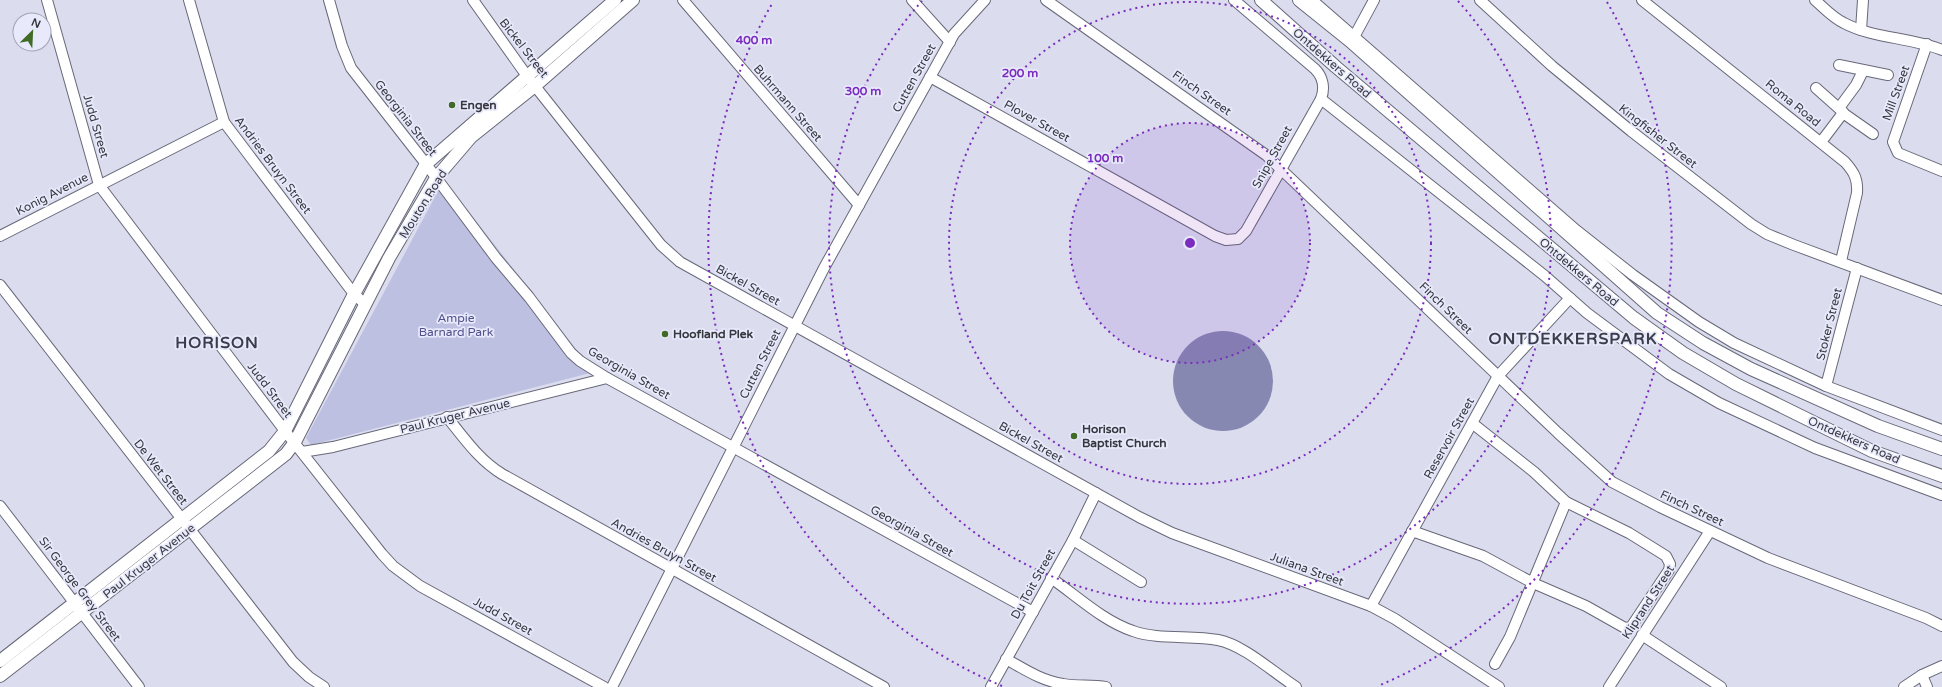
<svg xmlns="http://www.w3.org/2000/svg" width="1942" height="687" viewBox="0 0 1942 687" font-family="'Varela Round',sans-serif">
<rect width="100%" height="100%" fill="#dbddef"/>
<!-- green -->
<path fill="#bec0e2" d="M444 180 594 372 311 445 306 438Z"/>
<!-- water -->
<circle fill="#8688b2" cx="1223" cy="381" r="50"/>
<g fill="none" stroke-linecap="round" stroke-linejoin="round">
<!-- minor casing -->
<g stroke="#676878" stroke-width="12">
<g id="minor">
<path d="M47 0 99 185 285 431 382 554 393 566 420 586 604 687"/>
<path d="M189 0 224 122 354 294 365 304"/>
<path d="M329 0 342 46 351 68 426 164 496 258 529 297 571 353 580 361 607 378 1033 612"/>
<path d="M473 0 527 76 661 245 680 262 1139 517 1172 533 1371 606 1395 619 1499 687"/>
<path d="M683 0 859 205"/>
<path d="M912 0 950 42"/>
<path d="M1046 0 1266 155 1558 433 1612 482 1660 507 1768 558 1926 618 1942 626"/>
<path d="M1312 0 1576 230 1633 275 1699 322 1734 343 1826 386 1942 430"/>
<path d="M1480 0 1552 66 1631 131 1751 224 1767 234 1794 245 1942 300"/>
<path d="M1642 0 1845 162C1854 172 1858 179 1857 193L1841 261"/>
<path d="M1815 0C1824 8 1833 18 1844 23 1874 39 1911 37 1942 50"/>
<path d="M1861 30 1863 0"/>
<path d="M1354 37 1374 0"/>
<path d="M1927 44 1893 142 1898 153 1942 171"/>
<path d="M1839 65 1888 75"/>
<path d="M930 77 1215 236 1226 240 1238 239 1246 231 1321 99C1325 88 1323 77 1315 69L1234 0"/>
<path d="M1816 88 1843 112"/>
<path d="M1321 99 1545 276 1587 313 1669 374 1719 403 1815 448 1942 495"/>
<path d="M1839 108 1856 85 1863 71"/>
<path d="M1821 142 1843 113 1873 134"/>
<path d="M0 236 224 122"/>
<path d="M0 285 293 662 309 677 324 687"/>
<path d="M1826 386 1857 268"/>
<path d="M447 417C464 438 479 460 502 474L884 687"/>
<path d="M302 452 333 447 607 378"/>
<path d="M0 506 139 687"/>
<path d="M1412 531 1483 556 1533 583 1586 606 1625 628 1631 627 1669 570 1670 564 1666 556 1629 533 1566 502 1534 472 1472 423"/>
<path d="M1073 540 1141 582"/>
<path d="M1051 578C1077 596 1103 621 1133 631 1157 640 1192 635 1218 640 1244 645 1274 673 1296 687"/>
<path d="M1371 606 1498 376 1570 298"/>
<path d="M1642 635 1721 687"/>
<path d="M1006 659C1024 669 1042 681 1063 684 1077 687 1092 684 1106 687"/>
<path d="M1495 664 1510 637 1566 502"/>
<path d="M1922 675 1927 687"/>
<path d="M612 687 824 268 954 34 985 0"/>
<path d="M991 687 1073 540 1096 493"/>
<path d="M1609 687 1710 531"/>
<path d="M1904 687 1922 675 1942 666"/>
</g>
</g>
<!-- major casing -->
<g stroke="#676878" stroke-width="14">
<g id="major">
<path d="M1261 0 1336 67 1634 318 1683 353 1736 384 1872 451 1942 476"/>
<path d="M1299 0 1350 41 1657 313 1703 343 1751 369 1878 426 1942 449"/>
<path d="M0 661 269 451 285 431 354 294 426 164 615 0"/>
<path d="M0 676 286 454 295 442 389 258 436 178 471 137 536 85 633 0"/>
</g>
</g>
<!-- minor -->
<use href="#minor" stroke="#fff" stroke-width="10"/>
<!-- major -->
<use href="#major" stroke="#fff" stroke-width="12"/>
</g>
<!-- distance rings -->
<circle cx="1190" cy="243" r="120" fill="#7b2cbf" fill-opacity=".12"/>
<g fill="none" stroke="#7b2cbf" stroke-width="2" stroke-dasharray="2 4">
<circle cx="1190" cy="243" r="120"/>
<circle cx="1190" cy="243" r="241"/>
<path d="M1458 1A361 361 0 1 1 922 1"/>
<path d="M1002 686A481 481 0 0 1 773 2M1607 2A481 481 0 0 1 1378 686"/>
</g>
<!-- markers -->
<g fill="#426b27" stroke="#e8eafc" stroke-width="1.5">
<circle cx="452" cy="105" r="4"/>
<circle cx="665" cy="334" r="4"/>
<circle cx="1074" cy="436" r="4"/>
</g>
<g text-anchor="middle" stroke-width="3.5" stroke-linejoin="round" paint-order="stroke">
<!-- street labels -->
<g font-size="12" fill="#37383f" stroke="#e8eafc">
<text transform="translate(524 48) rotate(52)" y="4">Bickel Street</text>
<text transform="translate(1332 63) rotate(41)" y="4">Ontdekkers Road</text>
<text transform="translate(914 78) rotate(-61)" y="4">Cutten Street</text>
<text transform="translate(1202 93) rotate(35)" y="4">Finch Street</text>
<text transform="translate(1896 93) rotate(-70)" y="4">Mill Street</text>
<text transform="translate(788 103) rotate(49)" y="4">Buhrmann Street</text>
<text transform="translate(1793 103) rotate(39)" y="4">Roma Road</text>
<text transform="translate(406 118) rotate(52)" y="4">Georginia Street</text>
<text transform="translate(1037 121) rotate(29)" y="4">Plover Street</text>
<text transform="translate(96 126) rotate(74)" y="4">Judd Street</text>
<text transform="translate(1658 136) rotate(38)" y="4">Kingfisher Street</text>
<text transform="translate(1272 157) rotate(-61)" y="4">Snipe Street</text>
<text transform="translate(273 165) rotate(53)" y="4">Andries Bruyn Street</text>
<text transform="translate(52 194) rotate(-27)" y="4">Konig Avenue</text>
<text transform="translate(423 204) rotate(-58)" y="4">Mouton Road</text>
<text transform="translate(1579 272) rotate(40)" y="4">Ontdekkers Road</text>
<text transform="translate(748 285) rotate(29)" y="4">Bickel Street</text>
<text transform="translate(1446 308) rotate(44)" y="4">Finch Street</text>
<text transform="translate(1829 324) rotate(-76)" y="4">Stoker Street</text>
<text transform="translate(760 364) rotate(-63)" y="4">Cutten Street</text>
<text transform="translate(629 373) rotate(30)" y="4">Georginia Street</text>
<text transform="translate(270 390) rotate(53)" y="4">Judd Street</text>
<text transform="translate(455 416) rotate(-14)" y="4">Paul Kruger Avenue</text>
<text transform="translate(1449 438) rotate(-61)" y="4">Reservoir Street</text>
<text transform="translate(1854 440) rotate(24)" y="4">Ontdekkers Road</text>
<text transform="translate(1031 442) rotate(29)" y="4">Bickel Street</text>
<text transform="translate(161 472) rotate(52)" y="4">De Wet Street</text>
<text transform="translate(1692 508) rotate(25)" y="4">Finch Street</text>
<text transform="translate(912 531) rotate(29)" y="4">Georginia Street</text>
<text transform="translate(664 550) rotate(29)" y="4">Andries Bruyn Street</text>
<text transform="translate(149 561) rotate(-38)" y="4">Paul Kruger Avenue</text>
<text transform="translate(1307 569) rotate(20)" y="4">Juliana Street</text>
<text transform="translate(1033 584) rotate(-61)" y="4">Du Toit Street</text>
<text transform="translate(80 589) rotate(53)" y="4">Sir George Grey Street</text>
<text transform="translate(1648 602) rotate(-57)" y="4">Kliprand Street</text>
<text transform="translate(503 616) rotate(29)" y="4">Judd Street</text>
</g>
<!-- poi labels -->
<g font-size="12" font-weight="bold" fill="#37383f" stroke="#e8eafc" text-anchor="start">
<text x="460" y="109">Engen</text>
<text x="673" y="338">Hoofland Plek</text>
<text x="1082" y="433">Horison<tspan x="1082" dy="14">Baptist Church</tspan></text>
</g>
<!-- park labels -->
<g font-size="12" fill="#50508a" stroke="#e8eafc">
<text x="456" y="322">Ampie<tspan x="456" dy="14">Barnard Park</tspan></text>
</g>
<!-- district labels -->
<g font-size="16" font-weight="bold" letter-spacing="1" fill="#3c3d4b" stroke="#e8eafc">
<text x="1573" y="344">ONTDEKKERSPARK</text>
<text x="217" y="348">HORISON</text>
</g>
</g>
<circle cx="1190" cy="243" r="6" fill="#7b2cbf" stroke="#e8eafc" stroke-width="2"/>
<g font-size="12" text-anchor="middle" font-weight="bold" fill="#7b2cbf" stroke="#e8eafc" stroke-width="3.5" stroke-linejoin="round" paint-order="stroke">
<text x="754" y="44">400 m</text>
<text x="1020" y="77">200 m</text>
<text x="863" y="95">300 m</text>
<text x="1105" y="162">100 m</text>
</g>
<!-- north arrow -->
<g transform="translate(32 32) rotate(24)"><circle r="19" fill="#e8eafc" stroke="#a1a3b0"/>
<path d="M0-3L7 15L0 10L-7 15Z" fill="#426b27"/>
<text y="-6" font-size="11" font-weight="bold" text-anchor="middle" fill="#37383f">N</text>
</g>
</svg>
